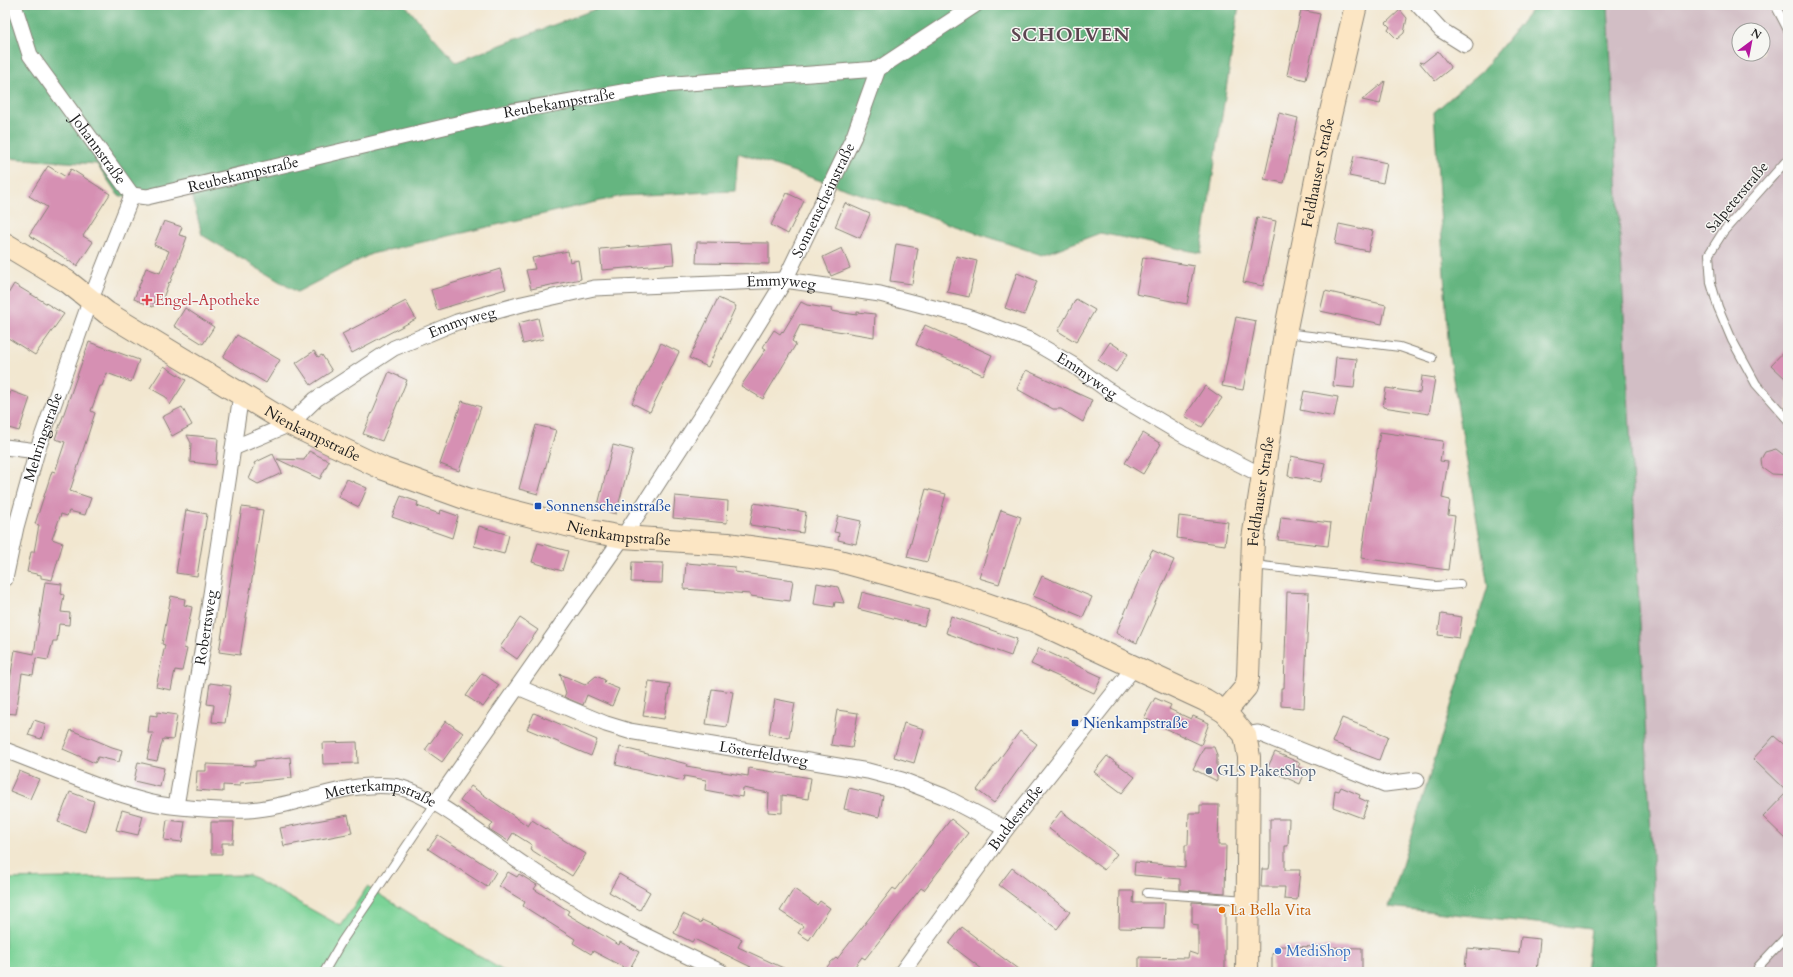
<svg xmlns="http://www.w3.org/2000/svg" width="1793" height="977" viewBox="0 0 1793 977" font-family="Cardo,serif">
<rect width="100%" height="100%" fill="#f6f6f2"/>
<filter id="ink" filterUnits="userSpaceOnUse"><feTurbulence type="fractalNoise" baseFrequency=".025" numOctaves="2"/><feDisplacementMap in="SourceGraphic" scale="8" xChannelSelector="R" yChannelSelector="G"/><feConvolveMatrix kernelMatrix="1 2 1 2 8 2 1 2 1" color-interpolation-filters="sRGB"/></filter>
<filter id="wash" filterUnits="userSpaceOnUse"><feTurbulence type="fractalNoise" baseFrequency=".012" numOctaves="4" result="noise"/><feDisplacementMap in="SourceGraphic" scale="16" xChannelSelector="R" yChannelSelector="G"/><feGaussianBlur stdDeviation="0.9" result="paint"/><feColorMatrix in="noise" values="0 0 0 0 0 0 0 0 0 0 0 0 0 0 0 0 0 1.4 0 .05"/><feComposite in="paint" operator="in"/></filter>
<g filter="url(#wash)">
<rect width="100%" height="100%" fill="#f2e7d0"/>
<!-- industrial -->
<path fill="#d2bec5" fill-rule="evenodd" d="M1608 5H1788V972H1658ZM1739 30H1763V54H1739Z"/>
<!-- green -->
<path fill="#7cd397" stroke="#4c785a" d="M249 875 341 926 367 887 505 972H5V879Z"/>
<!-- forest -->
<g fill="#65b580" stroke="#40684e">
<path d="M5 5H405L456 62 606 5H1239L1201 253 1100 233 1042 255 738 153 735 191 622 196 371 254 297 292 202 235 191 191 148 203 118 195 97 164 5 158Z"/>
<path d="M1531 5H1608L1658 972H1586L1591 929 1389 907 1488 586 1449 355 1434 112 1482 71 1533 8Z"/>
</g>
<g id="blocks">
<!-- building -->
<g fill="#d690b3">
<path d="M1301 10 1320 14 1306 80 1287 75Z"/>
<path d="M1400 10 1407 18 1404 33 1397 39 1388 30 1390 27 1386 23Z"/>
<path d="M1438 51 1451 68 1435 81 1419 62 1423 63Z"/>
<path d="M1385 81 1380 104 1362 100Z"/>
<path d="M1279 113 1298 118 1284 183 1264 179Z"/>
<path d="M1354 156 1387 163 1383 183 1349 176Z"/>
<path d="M48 166 66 177 71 169 110 194 83 236 93 242 77 266 29 235 47 207 29 196Z"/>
<path d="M787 193 804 201 788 234 771 225Z"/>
<path d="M845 203 870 214 860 238 835 227Z"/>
<path d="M1257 217 1276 221 1263 286 1243 282Z"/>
<path d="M164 221 182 227 179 235 187 237 170 283 169 282 163 298 157 296 153 307 134 299 146 268 160 273 169 251 154 245Z"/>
<path d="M1339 224 1373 231 1368 251 1335 244Z"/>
<path d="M697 242 769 243V264L696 263Z"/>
<path d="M672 243 674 264 602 270 600 249Z"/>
<path d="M896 244 918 248 912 284 890 281Z"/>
<path d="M842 248 850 268 831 276 823 257Z"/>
<path d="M568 251 570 262 578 260 581 279 531 289 526 270 535 269 532 258Z"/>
<path d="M956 256 977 261 969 297 947 292Z"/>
<path d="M1143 257 1194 266 1187 304 1136 294Z"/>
<path d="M500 269 506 289 437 310 431 290Z"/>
<path d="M1017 273 1037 281 1024 315 1005 308Z"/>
<path d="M14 284 64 314 35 355 5 336V299Z"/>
<path d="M1325 291 1386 305 1382 324 1320 311Z"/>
<path d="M718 298 736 306 708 367 689 358Z"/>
<path d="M1076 299 1095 310 1076 342 1058 331Z"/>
<path d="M406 301 416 319 352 353 342 334Z"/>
<path d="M801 302 807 305 832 309 831 311 857 315V312L875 314 874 337 800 325 792 341 796 344 763 399 741 386 766 349 763 347 774 330 780 334 782 331 783 332Z"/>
<path d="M185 308 214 327 203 344 174 326Z"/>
<path d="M1236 317 1256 321 1243 390 1222 386Z"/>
<path d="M538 318 543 339 523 344 518 323Z"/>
<path d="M925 325 992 355 983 375 916 345Z"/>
<path d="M237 335 280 360 266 383 223 357Z"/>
<path d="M89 342 139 360 131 382 107 373 102 386H100L91 411 95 413 70 491 91 498 85 515 69 511 67 516 61 514 52 539 63 543 52 580 41 578V575L27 572 31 552H34L39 525 35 524 52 471 55 472 65 442 55 439Z"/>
<path d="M1110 342 1128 354 1116 372 1098 360Z"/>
<path d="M661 343 679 352 650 412 632 403Z"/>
<path d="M1788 347V381L1771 365Z"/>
<path d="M314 351 318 357 322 355 332 371 311 385 296 363Z"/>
<path d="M1336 357 1357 359 1354 388 1333 386Z"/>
<path d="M164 366 186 380 170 405 166 397 150 388Z"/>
<path d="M1026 370 1092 400 1083 422 1061 409H1053L1017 389Z"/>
<path d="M389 372 407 380 382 441 363 434Z"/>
<path d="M1422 376 1435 378 1429 414 1383 407 1386 388 1420 393Z"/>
<path d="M1205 386 1222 398 1202 427 1185 416Z"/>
<path d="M11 391 30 398 19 431 5 427V408Z"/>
<path d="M1304 391 1338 397 1334 417 1300 410Z"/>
<path d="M462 401 481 407 459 471 440 464Z"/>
<path d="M182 407 192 425 172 436 162 417Z"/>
<path d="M536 425 556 430 538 494 519 489Z"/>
<path d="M1380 432 1443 441 1440 461 1448 462 1442 498 1450 500 1448 515 1455 516 1448 570 1361 558Z"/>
<path d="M1143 433 1161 444 1143 474 1125 463Z"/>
<path d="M187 435 218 438 216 465 190 462 191 443Z"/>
<path d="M613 445 633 450 616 514 597 509Z"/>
<path d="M1776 449 1785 456 1788 475 1772 474 1762 467 1761 459 1765 452Z"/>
<path d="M309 451 329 461 320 479 277 459 304 460Z"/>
<path d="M273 454 282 473 258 484 249 479 255 465 254 463Z"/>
<path d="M1291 456 1325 463 1321 482 1288 476Z"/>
<path d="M347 479 367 488 359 507 338 497Z"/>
<path d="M926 489 946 494 927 562 907 557Z"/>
<path d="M401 496 418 502 417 506 440 514 441 510 458 516 452 538 392 517Z"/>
<path d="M675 496 728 501 727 523 673 518Z"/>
<path d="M754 503 806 512 803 533 750 525Z"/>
<path d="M242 507 263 510 240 655 219 652Z"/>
<path d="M186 510 207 514 197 576 176 573Z"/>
<path d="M1001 510 1021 517 999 584 979 578Z"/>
<path d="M838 516 861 521 856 544 838 540 839 533 834 532Z"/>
<path d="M1179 516 1228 522 1225 545 1177 538Z"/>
<path d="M1281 517 1331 523 1328 546 1278 540Z"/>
<path d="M479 526 509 535 504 554 474 546Z"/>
<path d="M538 543 568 551 562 571 532 562Z"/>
<path d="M1152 550 1174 560 1137 643 1116 633Z"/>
<path d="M632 562 663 563 662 583 631 582Z"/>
<path d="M686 563 735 567V572L793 580 790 601 750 596V594L684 589Z"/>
<path d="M1042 576 1092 597 1083 617 1033 596Z"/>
<path d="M45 582 62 584 61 594 64 595 61 612 70 613 69 625 59 624 57 641H53L48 660 36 658 33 675 22 673 16 714 5 713V690L8 691 15 650 34 654Z"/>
<path d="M817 583 838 587 844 603 835 602 834 607 814 604Z"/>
<path d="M862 592 929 610 924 626 858 609Z"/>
<path d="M1287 592 1309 593 1304 708 1281 706V688H1284Z"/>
<path d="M171 596 185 599 184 605 192 607 184 648 187 649 182 671 175 670 171 690 156 687 165 645 162 644Z"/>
<path d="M1441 614 1462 617 1459 638 1438 635Z"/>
<path d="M951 616 1017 639 1011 656 946 633Z"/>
<path d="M520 618 538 630 517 659 500 647Z"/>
<path d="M1039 648 1102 677 1094 693 1031 664Z"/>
<path d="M482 673 499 685 483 707 466 696Z"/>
<path d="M560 674 585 685 596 676 605 680 604 683 619 689 612 706 587 695 583 705 564 697 566 693Z"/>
<path d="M649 681 670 684 664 719 643 716Z"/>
<path d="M210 683 231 686 225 723 212 722 214 705 207 704Z"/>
<path d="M712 689 733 692 727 727 706 724Z"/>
<path d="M1155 698 1171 705 1169 709 1191 719 1193 716 1209 723 1201 745 1144 718Z"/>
<path d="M775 699 795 703 789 738 769 734Z"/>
<path d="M837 710 858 713 852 748 831 745Z"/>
<path d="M157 712 177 715 173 740 163 739 157 761 147 759 153 733H148L150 715 157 716Z"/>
<path d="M534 713 597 740 591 756 527 729Z"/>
<path d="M1342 718 1388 736 1379 760 1332 742Z"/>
<path d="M34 720 46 724 41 739 28 735Z"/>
<path d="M446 721 463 733 442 762 425 750Z"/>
<path d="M904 723 924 729 914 763 894 757Z"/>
<path d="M71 730 112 747 122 750 119 762 98 757 95 763 63 749Z"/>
<path d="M1020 731 1037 744 994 803 977 790Z"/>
<path d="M1774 736 1788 748V841L1763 817 1787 792 1753 759Z"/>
<path d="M357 742 358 763 323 764 322 743Z"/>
<path d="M620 747 687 764 686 766 748 776 749 768 811 778 808 799 782 795V813L768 812 769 793 743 788 742 797 705 790 706 780 684 776 683 781 616 765Z"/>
<path d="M1204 747H1214L1217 755V781L1193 769Z"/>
<path d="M1275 752 1300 763 1298 767 1306 770 1300 784 1267 769Z"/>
<path d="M1107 756 1135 777 1122 793 1094 772Z"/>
<path d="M290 757 292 778 240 783V786L223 785V792L196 790 197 771H206V764L255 766V761Z"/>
<path d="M138 762 164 768 160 787 134 781Z"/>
<path d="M19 771 39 779 30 799 10 791Z"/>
<path d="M471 786 528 826 532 820 586 854 572 876 530 849 532 845 513 833 508 841 489 829 493 823 460 801Z"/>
<path d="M1341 787 1360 795 1359 798 1368 802 1362 818 1333 807 1335 790 1339 791Z"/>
<path d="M849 788 883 796 879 817 844 809Z"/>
<path d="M70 792 94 801 85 832 58 822Z"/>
<path d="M1200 805H1219L1218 845H1226L1225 893 1180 890V879L1134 875 1135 862 1185 867V845H1188L1189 813H1200Z"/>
<path d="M122 810 143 816 138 835 116 830Z"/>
<path d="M1061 811 1117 854 1104 870 1048 828Z"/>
<path d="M348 815 352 833 284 846 280 828Z"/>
<path d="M951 819 968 833 924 890 921 888 865 959 862 957 852 970 854 972H823L831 962 836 958 837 959 893 888 896 890Z"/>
<path d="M1270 819H1289L1288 846H1285V870H1300L1297 900 1284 899 1285 887H1261L1262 869H1269L1270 863Z"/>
<path d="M167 820 185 822 182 842 164 840Z"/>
<path d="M211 822H234L233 843H222V854H211Z"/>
<path d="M438 835 496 872 487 887 428 849Z"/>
<path d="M1012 868 1070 912 1057 929 999 885Z"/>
<path d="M508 872 517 877 519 874 537 885 534 889 569 911 567 914 619 945 620 942 639 952 629 970 593 951 591 954 573 943 575 939 523 906 525 902 499 886Z"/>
<path d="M619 874 650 892 640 910 609 892Z"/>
<path d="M794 889 817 905 820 901 830 908 809 940 798 933 803 926 780 911Z"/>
<path d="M1120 891H1134L1133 903H1165L1164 929 1119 928Z"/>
<path d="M1192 902 1225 904V972H1139V957L1188 958 1189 952 1198 955V925L1192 924Z"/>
<path d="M683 914 701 923 702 920 742 939 738 947 792 972H749L751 967 694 939 692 942 674 933Z"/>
<path d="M962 927 991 949 1022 972H986L978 966 949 944Z"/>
<path d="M1521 937 1540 939 1537 972H1495L1465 969 1467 948 1519 953Z"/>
<path d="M1279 946 1362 948V972H1272V954Z"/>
</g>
</g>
</g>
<g filter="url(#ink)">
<use href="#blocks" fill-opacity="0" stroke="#878276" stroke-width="1"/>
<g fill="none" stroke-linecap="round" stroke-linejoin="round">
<!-- lane casing -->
<g stroke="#878276" stroke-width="10">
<g id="lane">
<path d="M1775 5 1788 30"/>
<path d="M1788 159 1723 232 1709 254 1711 283 1718 307 1732 340 1756 384 1788 420"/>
<path d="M1286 333 1400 347 1432 358"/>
<path d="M1254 565 1436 586 1460 584"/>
<path d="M1147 893 1247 900"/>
<path d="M324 972 342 941 435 804"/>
<path d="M1758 972V967L1788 935"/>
</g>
</g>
<!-- street casing -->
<g stroke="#878276" stroke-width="17">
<g id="street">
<path id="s1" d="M14 5 30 55 132 195"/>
<path d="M1418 5 1441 30 1465 45"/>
<path id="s2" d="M132 195 147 197 503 113 662 85 878 69 975 5"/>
<path d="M5 447 37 451"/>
<path id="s3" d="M233 448 290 424 316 399 394 348 457 322 522 304 594 288 785 280 880 294 968 317 1032 341 1073 365 1106 389 1185 436 1263 476"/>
<path id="s4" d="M5 579 16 527 37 451 91 299 132 195"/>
<path id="s5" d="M518 687 606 724 629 731 868 771 902 780 943 796 1006 829"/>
<path d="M1245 735 1258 733 1385 784 1417 780"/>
<path id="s6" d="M5 750C52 768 99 789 148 802 173 808 223 811 249 810 297 807 344 781 392 786 431 790 496 848 532 870 559 887 587 905 615 920 650 939 686 955 721 972"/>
<path id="s7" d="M435 804 623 537 705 410 785 280 854 136 878 69"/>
<path id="s8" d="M176 806 205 634 241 395"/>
<path id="s9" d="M902 972 1006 829 1135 666"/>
</g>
</g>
<!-- secondary casing -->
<g stroke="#878276" stroke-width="24">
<g id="secondary">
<path id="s10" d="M5 244 68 282 107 313 290 424 384 469 470 500 590 531 623 537 728 544 779 551 836 560 952 592 1035 621 1205 700 1225 712 1245 735 1249 757 1247 972"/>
<path id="s11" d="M1225 712 1246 687 1248 677 1253 539 1285 333 1322 150 1356 5"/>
</g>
</g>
<!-- lane -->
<use href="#lane" stroke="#fff" stroke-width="8"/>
<!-- street -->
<use href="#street" stroke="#fff" stroke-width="15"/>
<!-- secondary -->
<use href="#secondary" stroke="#fce6c4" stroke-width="22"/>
</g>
</g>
<!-- markers -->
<path fill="#e0444e" stroke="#f6f6f2" stroke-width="1.5" d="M145 294h4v4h4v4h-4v4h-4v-4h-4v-4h4z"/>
<g fill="#1a4fb4" stroke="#f6f6f2" stroke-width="1.5">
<rect x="534" y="502" width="8" height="8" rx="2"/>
<rect x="1071" y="719" width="8" height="8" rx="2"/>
</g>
<circle fill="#5c6f8a" stroke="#f6f6f2" stroke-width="1.5" cx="1209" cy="771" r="4"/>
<circle fill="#e8710a" stroke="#f6f6f2" stroke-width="1.5" cx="1222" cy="910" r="4"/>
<circle fill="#3f7fe0" stroke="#f6f6f2" stroke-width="1.5" cx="1278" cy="951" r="4"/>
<g text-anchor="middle" stroke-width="3" stroke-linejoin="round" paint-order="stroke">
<!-- street labels -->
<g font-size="15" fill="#1c1c1c" stroke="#f6f6f2">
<text dy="5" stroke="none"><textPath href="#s2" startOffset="438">Reubekampstraße</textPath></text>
<text dy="5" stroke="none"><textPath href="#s1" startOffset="169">Johannstraße</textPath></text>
<text dy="5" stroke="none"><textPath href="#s11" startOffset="553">Feldhauser Straße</textPath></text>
<text dy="5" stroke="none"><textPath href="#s2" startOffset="114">Reubekampstraße</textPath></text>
<text transform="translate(1737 197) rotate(-50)" y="5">Salpeterstraße</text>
<text dy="5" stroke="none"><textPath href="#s7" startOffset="719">Sonnenscheinstraße</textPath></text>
<text dy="5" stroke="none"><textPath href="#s3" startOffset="588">Emmyweg</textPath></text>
<text dy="5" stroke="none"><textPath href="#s3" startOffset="264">Emmyweg</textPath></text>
<text dy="5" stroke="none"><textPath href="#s3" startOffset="912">Emmyweg</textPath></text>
<text dy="5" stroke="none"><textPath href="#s10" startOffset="362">Nienkampstraße</textPath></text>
<text dy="5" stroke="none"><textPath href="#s4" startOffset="147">Mehringstraße</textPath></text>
<text dy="5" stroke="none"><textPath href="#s11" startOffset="229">Feldhauser Straße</textPath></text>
<text dy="5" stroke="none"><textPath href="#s10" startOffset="686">Nienkampstraße</textPath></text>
<text dy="5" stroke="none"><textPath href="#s8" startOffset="181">Robertsweg</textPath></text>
<text dy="5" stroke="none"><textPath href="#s5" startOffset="256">Lösterfeldweg</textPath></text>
<text dy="5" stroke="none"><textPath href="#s6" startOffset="389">Metterkampstraße</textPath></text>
<text dy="5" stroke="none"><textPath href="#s9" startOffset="192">Buddestraße</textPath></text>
</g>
<!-- health labels -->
<g font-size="15" fill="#be3a42" stroke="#f6f6f2" text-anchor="start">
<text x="155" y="305">Engel-Apotheke</text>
</g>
<!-- transit labels -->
<g font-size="15" fill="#164399" stroke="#f6f6f2" text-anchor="start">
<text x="546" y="511">Sonnenscheinstraße</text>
<text x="1083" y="728">Nienkampstraße</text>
</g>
<!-- service labels -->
<g font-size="15" fill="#4e5e75" stroke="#f6f6f2" text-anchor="start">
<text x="1217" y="776">GLS PaketShop</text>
</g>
<!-- food labels -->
<g font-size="15" fill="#c56008" stroke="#f6f6f2" text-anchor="start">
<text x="1230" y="915">La Bella Vita</text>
</g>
<!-- shop labels -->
<g font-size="15" fill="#366cbe" stroke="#f6f6f2" text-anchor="start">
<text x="1286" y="956">MediShop</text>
</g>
<!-- district labels -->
<g font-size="19" font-weight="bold" letter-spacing="1" fill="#5d4551" stroke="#f6f6f2">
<text x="1071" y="41">SCHOLVEN</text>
</g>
</g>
<!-- margin -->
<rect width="1793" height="977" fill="none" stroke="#f6f6f2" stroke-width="20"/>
<!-- north arrow -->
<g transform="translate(1751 42) rotate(32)"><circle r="19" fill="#f6f6f2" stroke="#9f9f9c"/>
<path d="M0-3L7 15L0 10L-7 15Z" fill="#b5179e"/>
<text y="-6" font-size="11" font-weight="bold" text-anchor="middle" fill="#1c1c1c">N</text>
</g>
</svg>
